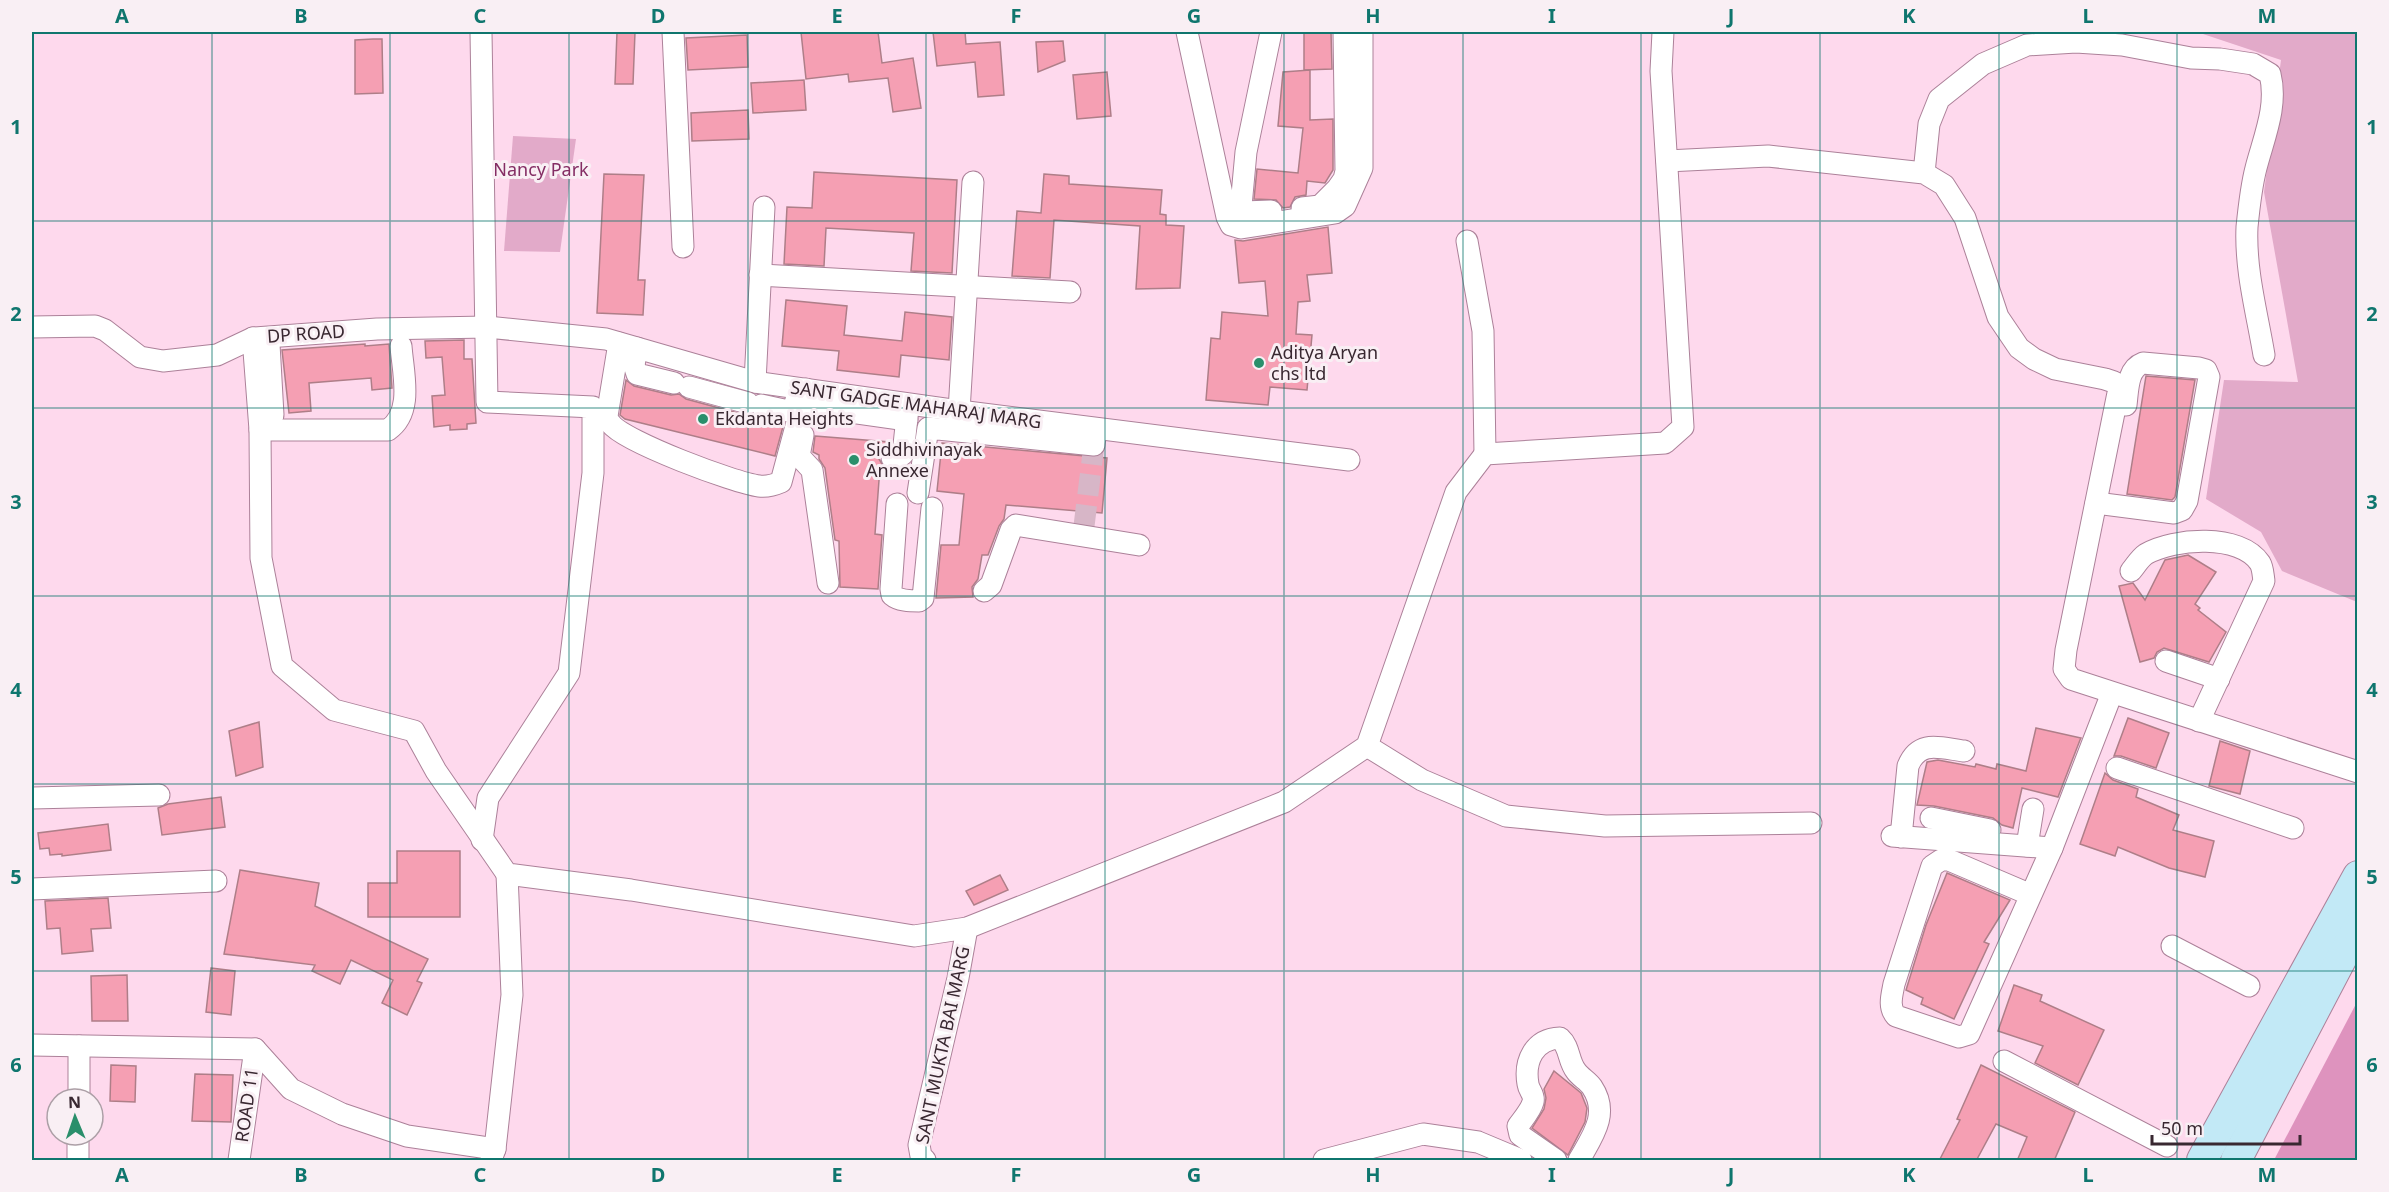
<svg xmlns="http://www.w3.org/2000/svg" width="2389" height="1192" viewBox="0 0 2389 1192" font-family="'Noto Sans',sans-serif">
<rect width="100%" height="100%" fill="#fed9ed"/>
<!-- green -->
<g fill="#e2aac9">
<path d="M2197 32H2357V602L2282 571 2261 532 2206 499 2224 380 2298 382 2264 192 2281 60Z"/>
<path d="M513 136 576 139 560 252 504 251Z"/>
</g>
<!-- forest -->
<path fill="#de93be" d="M2357 1002V1160H2274Z"/>
<!-- building -->
<g fill="#f59fb3" stroke="#ae7e88" stroke-width="1.5">
<path d="M617 32H635L633 84H615Z"/>
<path d="M801 32H878L882 63 913 58 921 108 893 112 888 78 849 82 848 74 806 79Z"/>
<path d="M933 32H965L966 44 1000 42 1004 95 978 97 975 62 937 66Z"/>
<path d="M1304 32H1331L1332 69 1304 70Z"/>
<path d="M747 35 748 67 688 70 686 38Z"/>
<path d="M373 39H382L383 93 355 94V40Z"/>
<path d="M1063 41 1065 61 1038 72 1036 42Z"/>
<path d="M1310 70V120L1333 119V170L1325 183 1307 181 1306 195 1295 197 1290 207 1283 208 1276 200 1254 199 1257 169 1298 173 1303 128 1278 126 1283 72Z"/>
<path d="M1107 72 1111 116 1077 119 1073 75Z"/>
<path d="M804 80 806 110 753 113 751 83Z"/>
<path d="M748 110 749 139 692 141 691 113Z"/>
<path d="M814 172 957 180 952 273 911 271 914 233 826 228 824 266 784 264 787 207 812 208Z"/>
<path d="M604 174 644 175 638 280H645L643 315 597 313Z"/>
<path d="M1044 174 1069 176V184L1162 190 1160 214 1166 215V225L1184 226 1180 288 1136 289 1140 226 1054 220 1050 278 1012 276 1017 211 1041 213Z"/>
<path d="M1328 227 1332 273 1307 275 1310 301 1298 302 1296 334 1312 335 1307 390 1270 387 1268 405 1206 400 1211 338 1220 339 1222 312 1268 316 1265 281 1239 283 1235 240 1243 241Z"/>
<path d="M786 300 847 306 844 335 902 341 905 312 952 317 949 360 901 355 899 377 837 370 839 351 782 346Z"/>
<path d="M464 340V359H472L476 423 467 424V429L450 430V425L434 427 432 396 445 395 442 357 426 358 425 341Z"/>
<path d="M365 344V346L389 344 392 388 372 390 371 378 309 383 311 411 289 413 282 350Z"/>
<path d="M2146 376 2195 380 2175 497 2172 500 2127 494Z"/>
<path d="M626 380 634 386 671 395 679 394 686 399 745 415H753L784 423 775 456 625 419 620 415Z"/>
<path d="M815 436 890 442V446L880 453 879 459 884 467H880L875 534 882 535 878 589 840 587 839 541 835 540 825 468 819 459V455L813 452Z"/>
<path d="M942 443 1107 458 1102 513 1006 505 1004 519 999 526 988 555H982L978 579 972 587 973 597 936 598 941 545H959L964 494 937 491Z"/>
<path d="M2188 555 2216 572 2195 604 2200 608 2198 610 2226 632 2209 662 2164 648 2157 652 2154 658 2140 662 2119 586 2133 583 2145 600 2165 560Z"/>
<path d="M2128 718 2169 733 2156 768 2121 756H2114Z"/>
<path d="M259 722 263 767 236 776 229 731Z"/>
<path d="M2036 728 2081 738 2080 740 2058 797 2022 788 2013 828 2002 825 1993 818 1934 806 1917 805 1927 762 1938 760 1975 767 1976 764 1996 769 1997 764 2026 771Z"/>
<path d="M2220 741 2250 751 2240 794 2209 786Z"/>
<path d="M2105 773 2113 780 2138 789 2136 797 2179 815 2173 830 2214 841 2205 877 2169 868 2118 847 2115 856 2080 844Z"/>
<path d="M221 797 225 827 162 835 158 808 168 804Z"/>
<path d="M108 824 111 850 62 856V854L50 855 49 848 40 849 38 833Z"/>
<path d="M397 851H460V917H368V883H397Z"/>
<path d="M240 870 319 883 315 906 428 959 417 981 422 983 407 1015 382 1003 393 980 351 960 340 984 312 971 315 965 224 954Z"/>
<path d="M1947 873 2010 900 1984 942 1989 944 1954 1019 1921 1004 1923 998 1906 990 1926 925Z"/>
<path d="M1000 875 1008 890 974 905 966 891Z"/>
<path d="M108 898 111 928 91 929 93 951 62 954 60 928 47 929 45 901Z"/>
<path d="M211 968 235 971 231 1015 206 1012Z"/>
<path d="M127 975 128 1021H92L91 976Z"/>
<path d="M2014 985 2042 995 2040 1001 2104 1030 2078 1085 2035 1063 2043 1046 1998 1031Z"/>
<path d="M111 1065 136 1066 135 1102 110 1101Z"/>
<path d="M1981 1065 2075 1112 2054 1161H2017L2027 1137 1996 1124 1976 1161H1939L1960 1120 1957 1119Z"/>
<path d="M1554 1071 1581 1093 1587 1108 1585 1122 1568 1155 1532 1128 1544 1109 1546 1098 1544 1089Z"/>
<path d="M195 1074 233 1075 231 1122 192 1121Z"/>
</g>
<g fill="none" stroke-linecap="round" stroke-linejoin="round">
<!-- street-tunnel -->
<path stroke="#d7b6c7" stroke-width="21" stroke-dasharray="21 10" stroke-linecap="butt" d="M1084 526 1094 445"/>
<!-- street casing -->
<g stroke="#ac8199" stroke-width="23">
<g id="street">
<path d="M481 32 487 402 593 407V473L569 673 488 798 482 840"/>
<path d="M673 32 683 247"/>
<path d="M1187 32 1227 217 1231 225 1241 228 1335 213 1345 206 1362 168V32"/>
<path d="M1271 32 1246 152 1241 206 1243 212 1271 211"/>
<path d="M1667 161 1768 156 1924 173 1944 185 1965 218 1998 317 2019 348 2034 359 2055 369 2105 379 2114 382 2119 388 2066 650 2064 669 2071 679 2358 772"/>
<path d="M1924 173 1929 124 1939 99 1983 64 2027 45 2076 42 2122 45 2191 58 2220 59 2253 64 2270 74C2278 106 2264 137 2256 168 2251 187 2249 207 2247 227 2245 270 2257 313 2264 355"/>
<path d="M1302 208 1320 206 1337 189 1344 179 1346 171 1344 32"/>
<path d="M1467 241 1483 331 1485 454"/>
<path d="M760 275 1070 292"/>
<path d="M32 327 95 326 105 330 140 357 163 361 217 355 253 338 377 329 487 327 606 339 755 382 959 411 1349 460"/>
<path d="M253 338 260 430 261 558 282 666 334 710 414 731 436 771 507 874 631 890 914 936 967 928 1284 802 1367 746 1456 492 1485 454 1665 443 1683 427 1661 71 1663 32"/>
<path d="M619 343 607 416C608 419 608 421 611 424 625 442 735 483 759 486 766 487 774 485 781 482L806 389"/>
<path d="M269 344 273 415"/>
<path d="M637 348 634 365 637 374 674 383"/>
<path d="M755 382 764 207"/>
<path d="M689 387 748 403"/>
<path d="M761 405 793 412 798 392"/>
<path d="M808 406 907 420"/>
<path d="M959 411 973 182"/>
<path d="M260 430H388C414 412 403 374 401 346"/>
<path d="M803 435 799 456 812 470 828 583"/>
<path d="M892 458 899 457 903 454 908 408"/>
<path d="M918 493 928 428 1094 445 1096 429"/>
<path d="M2096 503 2174 513 2182 510 2187 501 2209 377 2206 370 2199 368 2143 363C2127 369 2128 390 2126 405"/>
<path d="M897 504 891 589 892 595C899 601 910 601 919 601L923 598 932 508"/>
<path d="M2131 571C2136 565 2140 558 2146 554 2174 538 2240 533 2260 563 2263 568 2263 575 2264 581L2199 721"/>
<path d="M984 591 991 585 1011 530 1016 525 1139 545"/>
<path d="M2166 661 2219 679"/>
<path d="M1367 746 1422 780 1506 816 1605 826 1811 823"/>
<path d="M2117 768 2293 828"/>
<path d="M32 798 159 795"/>
<path d="M1931 818 1990 830"/>
<path d="M1892 836 2052 848 2112 693"/>
<path d="M1901 837 1908 766C1919 739 1940 748 1964 751"/>
<path d="M2027 846 2033 809"/>
<path d="M32 889 216 881"/>
<path d="M2031 895 1949 860H1941L1932 866 1894 984C1892 995 1888 1007 1896 1016L1959 1037 1969 1034 2052 848"/>
<path d="M2172 946 2249 986"/>
<path d="M32 1045 255 1049 291 1089 342 1114 407 1136 495 1149"/>
<path d="M2004 1061 2167 1146"/>
<path d="M79 1099V1046"/>
<path d="M78 1160V1135"/>
<path d="M239 1160 255 1049"/>
<path d="M491 1160 495 1149 512 995 507 874"/>
<path d="M925 1160 921 1156 919 1145 958 978 967 928"/>
<path d="M1324 1160 1423 1134 1478 1142 1521 1160"/>
<path d="M1556 1160 1520 1135 1518 1126C1523 1119 1531 1110 1533 1102 1535 1095 1529 1091 1528 1084 1524 1061 1534 1039 1560 1038 1570 1047 1568 1061 1576 1071 1580 1077 1588 1081 1592 1087 1610 1114 1592 1137 1579 1160"/>
</g>
</g>
<!-- secondary casing -->
<g stroke="#ac8199" stroke-width="32">
<g id="secondary">
<path d="M2202 1160 2358 876"/>
<path d="M2236 1160 2358 927"/>
</g>
</g>
<!-- street -->
<use href="#street" stroke="#fff" stroke-width="21"/>
<!-- secondary -->
<use href="#secondary" stroke="#c2e9f6" stroke-width="30"/>
</g>
<!-- grid -->
<path fill="none" stroke="#0f766e" stroke-width="1.5" stroke-opacity="0.55" d="M212 32V1160M390 32V1160M569 32V1160M748 32V1160M926 32V1160M1105 32V1160M1284 32V1160M1463 32V1160M1641 32V1160M1820 32V1160M1999 32V1160M2177 32V1160M32 221H2358M32 408H2358M32 596H2358M32 784H2358M32 971H2358"/>
<!-- markers -->
<g fill="#2a8f6b" stroke="#f9eff4" stroke-width="2">
<circle cx="1259" cy="363" r="6"/>
<circle cx="703" cy="419" r="6"/>
<circle cx="854" cy="460" r="6"/>
</g>
<g text-anchor="middle" stroke-width="6" stroke-linejoin="round" paint-order="stroke">
<!-- park labels -->
<g font-size="18" fill="#842d64" stroke="#f9eff4">
<text x="541" y="176">Nancy Park</text>
</g>
<!-- street labels -->
<g font-size="18" fill="#392831" stroke="#f9eff4">
<text transform="translate(306 334) rotate(-4)" y="6">DP ROAD</text>
<text transform="translate(916 405) rotate(8)" y="6">SANT GADGE MAHARAJ MARG</text>
<text transform="translate(943 1045) rotate(-78)" y="6">SANT MUKTA BAI MARG</text>
<text transform="translate(247 1105) rotate(-82)" y="6">ROAD 11</text>
</g>
<!-- poi labels -->
<g font-size="18" fill="#392831" stroke="#f9eff4" text-anchor="start">
<text x="1271" y="359">Aditya Aryan<tspan x="1271" dy="21">chs ltd</tspan></text>
<text x="715" y="425">Ekdanta Heights</text>
<text x="866" y="456">Siddhivinayak<tspan x="866" dy="21">Annexe</tspan></text>
</g>
</g>
<!-- border -->
<rect width="2389" height="1192" fill="none" stroke="#f9eff4" stroke-width="66"/>
<!-- north arrow -->
<g transform="translate(75 1117) rotate(358)"><circle r="28" fill="#f9eff4" stroke="#ac9fa6" stroke-width="1.5"/>
<path d="M0-4.5L10 22L0 15L-10 22Z" fill="#2a8f6b"/>
<text y="-9" font-size="16" font-weight="bold" text-anchor="middle" fill="#392831">N</text>
</g>
<!-- scale -->
<path d="M2152 1135v9h148v-9" fill="none" stroke="#392831" stroke-width="3"/>
<text x="2161" y="1135" font-size="18" fill="#392831" stroke="#f9eff4" stroke-width="4.5" paint-order="stroke">50 m</text>
<rect x="33" y="33" width="2323" height="1126" fill="none" stroke="#0f766e" stroke-width="2"/>
<g font-size="20" text-anchor="middle" font-weight="bold" fill="#0f766e">
<text x="122" y="23">A</text>
<text x="301" y="23">B</text>
<text x="480" y="23">C</text>
<text x="658" y="23">D</text>
<text x="837" y="23">E</text>
<text x="1016" y="23">F</text>
<text x="1194" y="23">G</text>
<text x="1373" y="23">H</text>
<text x="1552" y="23">I</text>
<text x="1731" y="23">J</text>
<text x="1909" y="23">K</text>
<text x="2088" y="23">L</text>
<text x="2267" y="23">M</text>
<text x="16" y="134">1</text>
<text x="2372" y="134">1</text>
<text x="16" y="321">2</text>
<text x="2372" y="321">2</text>
<text x="16" y="509">3</text>
<text x="2372" y="509">3</text>
<text x="16" y="697">4</text>
<text x="2372" y="697">4</text>
<text x="16" y="884">5</text>
<text x="2372" y="884">5</text>
<text x="16" y="1072">6</text>
<text x="2372" y="1072">6</text>
<text x="122" y="1182">A</text>
<text x="301" y="1182">B</text>
<text x="480" y="1182">C</text>
<text x="658" y="1182">D</text>
<text x="837" y="1182">E</text>
<text x="1016" y="1182">F</text>
<text x="1194" y="1182">G</text>
<text x="1373" y="1182">H</text>
<text x="1552" y="1182">I</text>
<text x="1731" y="1182">J</text>
<text x="1909" y="1182">K</text>
<text x="2088" y="1182">L</text>
<text x="2267" y="1182">M</text>
</g>
</svg>
